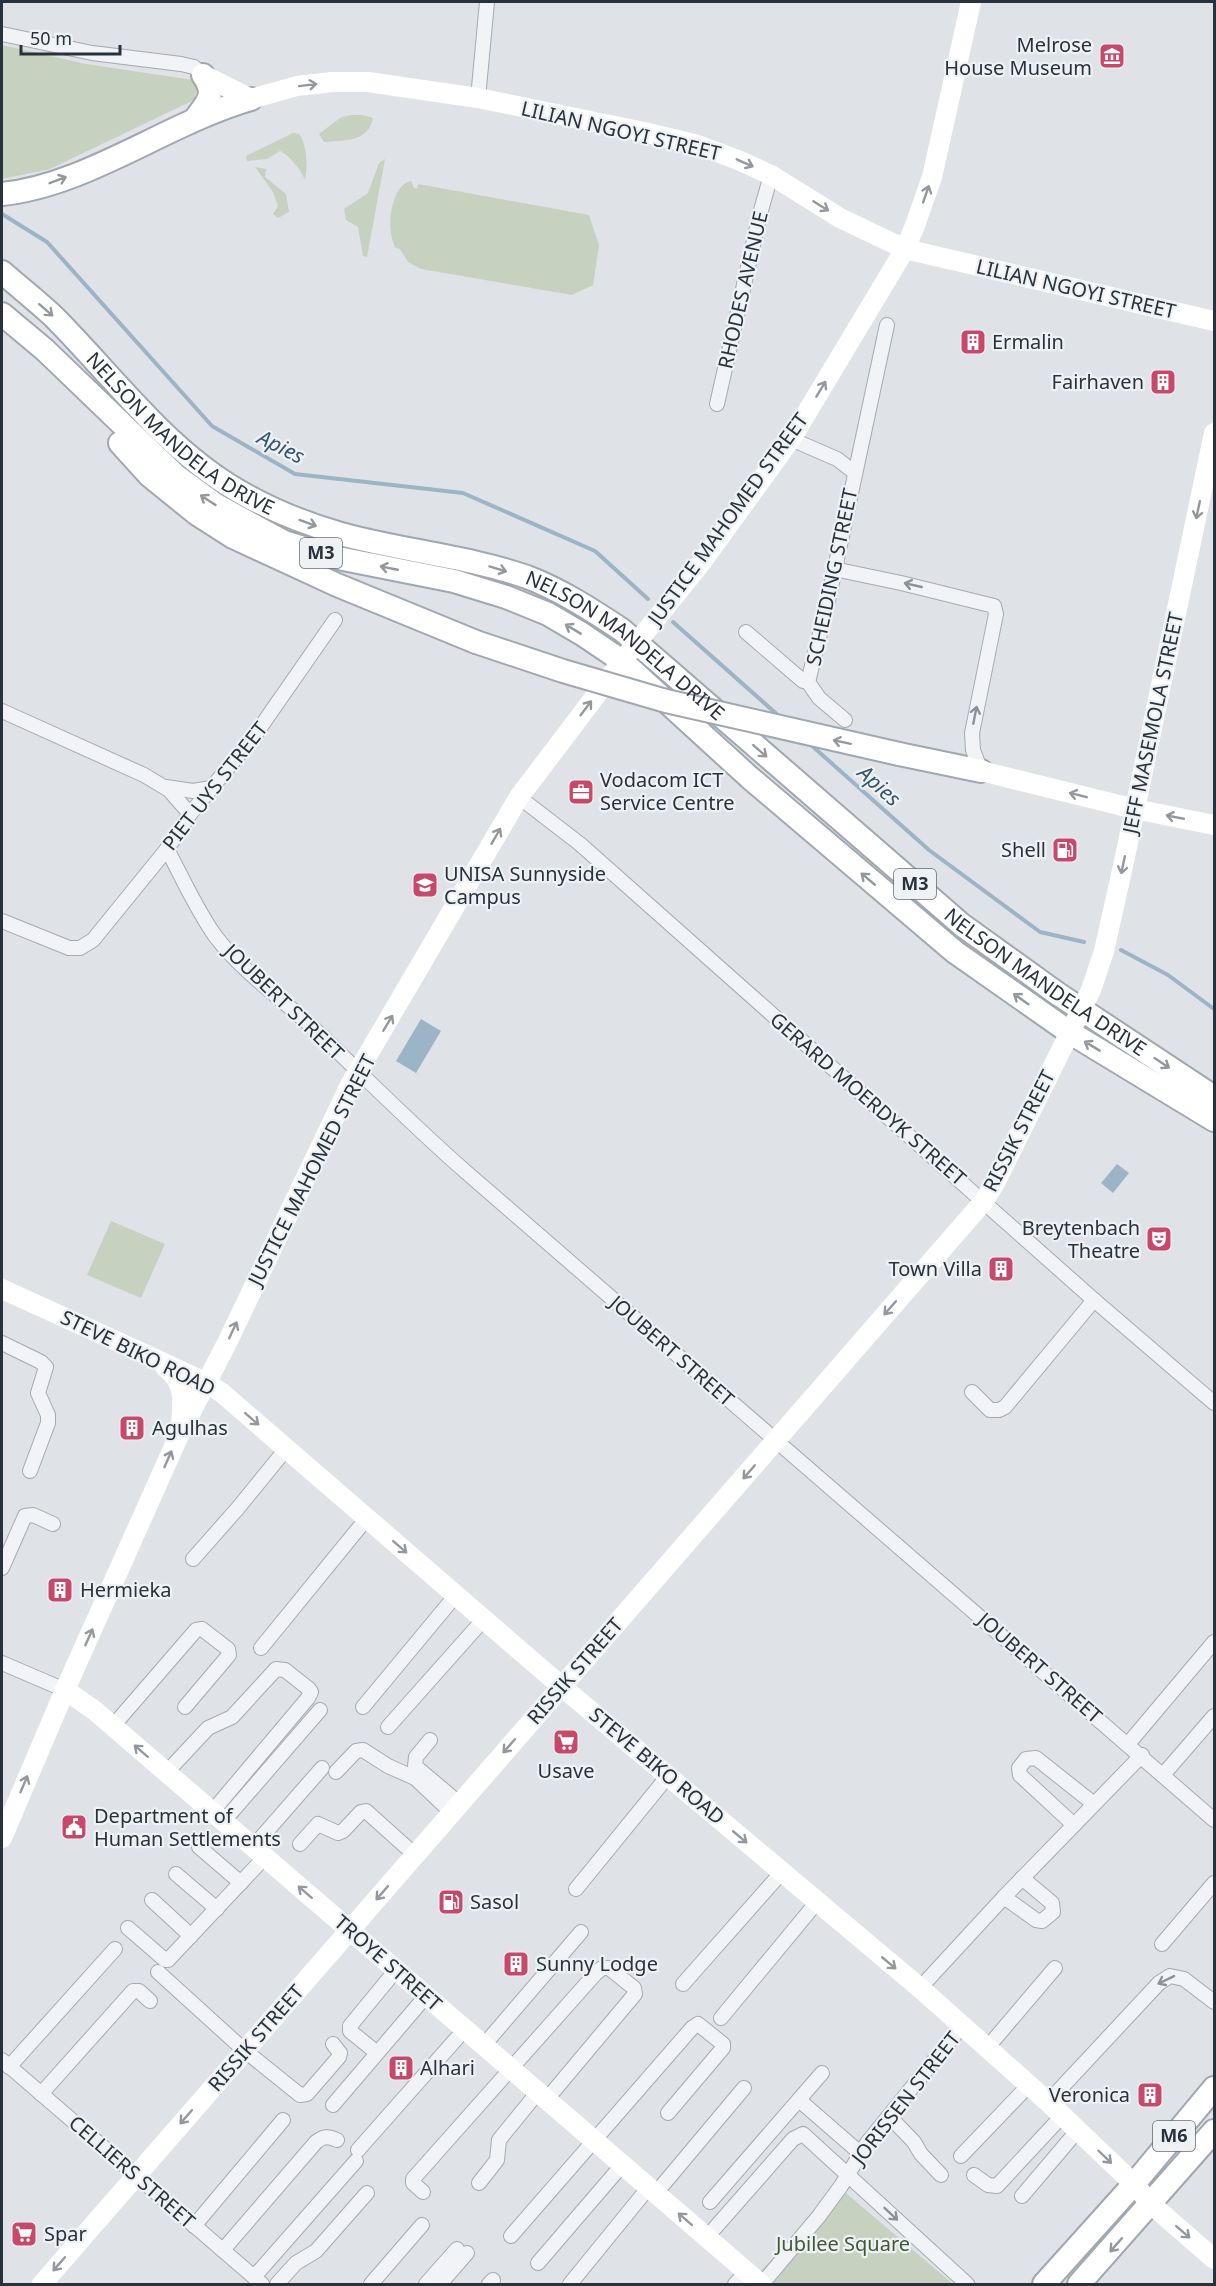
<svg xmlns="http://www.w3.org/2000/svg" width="1216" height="2286" viewBox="0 0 1216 2286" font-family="'Noto Sans',sans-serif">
<rect width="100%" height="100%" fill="#dfe3e7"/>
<!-- green -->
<g fill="#c6d1c0">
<path d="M2 45 86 64 193 80 197 89 194 100 50 169 2 179Z"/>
<path d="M351 115H362L373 118C368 143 344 140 324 142L319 134 340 118Z"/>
<path d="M293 133 299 134C307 143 308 168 305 179 299 169 291 156 280 151L267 159 247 161 246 156Z"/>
<path d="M385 159 367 257 363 256 358 227 346 220 344 209 368 193 379 163Z"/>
<path d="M255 167 266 169 265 177 286 194 289 212 278 218 273 214 278 206 273 192Z"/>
<path d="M411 181 414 188 417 189 418 184 589 215 599 245 593 285 572 295 421 269 408 262 400 249 396 248C385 233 390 185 411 181Z"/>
<path d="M111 1221 165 1244 141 1298 87 1275Z"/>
<path d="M840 2188 953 2284H748Z"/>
</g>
<!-- water -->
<g fill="#9bb4c6">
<path d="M421 1019 441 1031 416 1073 396 1061Z"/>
<path d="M1117 1164 1129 1173 1113 1193 1101 1183Z"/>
</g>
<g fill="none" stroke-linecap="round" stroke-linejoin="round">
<!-- stream -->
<g stroke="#9bb4c6" stroke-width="4">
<path d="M2 214 47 242 212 426 295 474 463 493 595 551 648 599"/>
<path d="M673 622 780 717"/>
<path d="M810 744 929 850 1040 932 1084 942"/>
<path d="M1121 950 1168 975 1214 1009"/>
</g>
<!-- street casing -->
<g stroke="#a4aab1" stroke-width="16">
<g id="street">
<path d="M2 34 92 53 181 64 194 67 203 75"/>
<path d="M478 98 487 2"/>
<path d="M717 404 760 214 771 175"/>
<path d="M791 439 837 459 854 472"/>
<path d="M834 569 901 583 994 606 996 614 972 733 973 750 981 771"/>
<path d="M746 632 803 681 808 682 819 698 845 720"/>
<path d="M808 682 828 601 887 325"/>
<path d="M2 711 144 775 169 790 190 814"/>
<path d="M166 787 193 791 211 788"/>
<path d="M519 797 580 844 1094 1300 1214 1403"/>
<path d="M167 849C182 877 197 911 216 937 242 971 278 996 309 1024 362 1074 412 1125 466 1172L1214 1820"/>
<path d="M2 921 69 948H80L93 940 167 849 190 814 255 735 335 620"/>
<path d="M2 1343 41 1362 46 1367 38 1393 48 1415V1423L30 1471"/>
<path d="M972 1392 990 1410H999L1005 1407 1094 1300"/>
<path d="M193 1559 238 1508 286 1449"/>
<path d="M2 1568 25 1516 33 1515 53 1524"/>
<path d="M261 1648 367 1518"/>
<path d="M2 1663 65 1690"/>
<path d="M363 1707 456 1595"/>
<path d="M113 1726 196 1630 202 1629 228 1649 229 1655 185 1707"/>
<path d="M388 1727 484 1619"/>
<path d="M430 1740 416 1757 415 1766 460 1804"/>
<path d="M1128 1744 1214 1642"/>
<path d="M336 1772 356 1751 363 1750 388 1766 415 1778 452 1813"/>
<path d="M166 1773 208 1728 232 1717 276 1669 285 1670 309 1689 311 1692 308 1698 212 1812"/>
<path d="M1163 1775 1214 1716"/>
<path d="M223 1822 320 1710"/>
<path d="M1074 1825 1020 1775 1019 1768 1026 1759 1036 1758 1094 1804"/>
<path d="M300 1844 318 1824 338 1833 343 1831 361 1812 366 1811 415 1855"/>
<path d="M199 1847 241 1883"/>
<path d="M253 1847 322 1768"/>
<path d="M176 1874 217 1909"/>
<path d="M576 1889 668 1776"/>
<path d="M1004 1897 1036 1920 1042 1921 1053 1912 1052 1903 1022 1878"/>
<path d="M152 1900 191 1936"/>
<path d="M128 1928 165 1960H168L265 1857"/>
<path d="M1162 1944 1214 1883"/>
<path d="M158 1972 244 2050 300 2095 307 2094 339 2057 340 2053 333 2044"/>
<path d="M683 1984 782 1872"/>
<path d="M920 1988 1004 1897 1142 1755"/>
<path d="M721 2018 817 1902"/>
<path d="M484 2045 581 1932"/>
<path d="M371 2048 350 2031V2026L396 1970"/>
<path d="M987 2048 1055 1968"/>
<path d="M2 2060 262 2284"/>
<path d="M9 2067 115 1949"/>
<path d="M41 2094 133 1991H139L150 2001"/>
<path d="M799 2100 860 2153"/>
<path d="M1048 2102 1159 1983 1170 1976 1184 1979 1214 2002"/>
<path d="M333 2105 426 1996"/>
<path d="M889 2116 914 2142 921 2154 941 2175"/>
<path d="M358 2150 465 2029"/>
<path d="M961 2156 1029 2085"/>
<path d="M974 2175 988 2185 997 2186 1062 2116"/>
<path d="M479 2183 497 2160 499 2140 538 2092"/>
<path d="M423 2192 413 2183V2179L596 1973 602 1968H609L634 1988 635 1994 547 2099"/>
<path d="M656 2193 744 2088"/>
<path d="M1022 2196 1078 2130"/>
<path d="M710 2202 822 2073"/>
<path d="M194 2226 283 2120"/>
<path d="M511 2236 692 2028 698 2024 723 2044V2048L668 2113"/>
<path d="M707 2237 793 2139 803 2134 967 2284"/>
<path d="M223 2250 316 2142C324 2136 328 2136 337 2140"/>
<path d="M538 2263 623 2164"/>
<path d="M254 2277 356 2161"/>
<path d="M277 2284 296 2263 316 2251 367 2193"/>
<path d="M371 2284 422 2225"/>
<path d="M426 2284 457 2249"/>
<path d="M440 2284 467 2253"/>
<path d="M489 2284 493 2280"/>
<path d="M570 2284 649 2187"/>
<path d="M735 2284 747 2272"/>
<path d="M762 2284 819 2216 841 2186 867 2143 962 2026"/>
</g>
</g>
<!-- primary casing -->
<g stroke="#9fa8b2" stroke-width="26">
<g id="primary">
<path d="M196 118C207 102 217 95 203 75"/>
<path d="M2 194C88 185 167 123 251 99"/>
<path id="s1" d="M2 272C19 287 37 301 53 316 116 379 169 455 249 497 278 513 310 525 341 534 403 551 466 556 527 577 561 590 592 610 622 630L962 925 1058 994 1214 1097"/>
<path d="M2 314 45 350 176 476 216 505 284 542 333 557 454 581 506 597 548 614 582 634 622 661 749 777 955 952 1069 1032 1214 1120"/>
<path d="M120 443 150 476 197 514 233 537 337 585 476 642"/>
<path d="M899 754 981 771"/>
<path d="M1044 2284 1134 2184 1214 2088"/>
<path d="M1079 2284 1214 2131"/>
</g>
</g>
<!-- street -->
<use href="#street" stroke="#f1f3f6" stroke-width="14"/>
<!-- secondary -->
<g stroke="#fff" stroke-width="20">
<path d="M203 75 251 99 297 86 332 82H368L478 98 644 132 698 145 738 160 771 175 840 218 905 249 1214 321"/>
<path d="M981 771 1135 809 1214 825"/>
<path d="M2 1289 149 1356 207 1383 222 1393 561 1686 920 1988 1048 2102 1134 2184 1151 2204 1214 2259"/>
<path d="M165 1367C186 1383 183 1401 181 1424"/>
<path d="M65 1690 94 1710 761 2284"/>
<path d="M2 1838 65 1690 180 1433 226 1345 350 1085 519 797 622 661 701 563 791 439 905 249 914 228 932 177 971 2"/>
<path d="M42 2284 984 1201 996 1181 1091 990 1104 951 1123 866 1214 433"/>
</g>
<!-- primary -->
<use href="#primary" stroke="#fff" stroke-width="22"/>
<!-- primary-bridge casing -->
<g stroke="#9fa8b2" stroke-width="26" stroke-linecap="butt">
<path id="primary-bridge" d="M476 642 563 671 666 701 899 754"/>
</g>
<!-- primary-bridge -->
<use href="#primary-bridge" stroke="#fff" stroke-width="22"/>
</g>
<!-- one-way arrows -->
<defs><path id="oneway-shaft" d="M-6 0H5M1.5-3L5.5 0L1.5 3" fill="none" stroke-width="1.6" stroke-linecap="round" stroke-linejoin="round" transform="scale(1.5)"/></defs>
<g stroke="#94989e">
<use href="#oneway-shaft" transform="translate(308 85) rotate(-7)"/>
<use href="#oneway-shaft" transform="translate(745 163) rotate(24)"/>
<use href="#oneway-shaft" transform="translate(58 180) rotate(-21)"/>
<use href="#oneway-shaft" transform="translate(926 194) rotate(-71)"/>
<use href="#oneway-shaft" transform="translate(821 206) rotate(32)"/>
<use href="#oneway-shaft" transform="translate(46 310) rotate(41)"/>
<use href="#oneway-shaft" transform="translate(821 389) rotate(-59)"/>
<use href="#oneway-shaft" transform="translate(208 500) rotate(-147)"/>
<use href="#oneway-shaft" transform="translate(1198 510) rotate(102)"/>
<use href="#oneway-shaft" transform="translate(308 523) rotate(20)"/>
<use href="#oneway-shaft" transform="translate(389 568) rotate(-169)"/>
<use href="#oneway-shaft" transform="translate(498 569) rotate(17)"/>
<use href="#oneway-shaft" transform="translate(573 629) rotate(-149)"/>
<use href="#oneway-shaft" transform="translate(586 708) rotate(-53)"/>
<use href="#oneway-shaft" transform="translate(842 742) rotate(-168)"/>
<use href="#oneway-shaft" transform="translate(760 751) rotate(41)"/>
<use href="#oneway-shaft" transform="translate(1078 795) rotate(-166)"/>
<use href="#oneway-shaft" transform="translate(1175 817) rotate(-169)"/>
<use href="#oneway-shaft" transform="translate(496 836) rotate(-60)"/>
<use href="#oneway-shaft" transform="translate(1123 865) rotate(102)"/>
<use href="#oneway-shaft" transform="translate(868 879) rotate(-140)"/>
<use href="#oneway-shaft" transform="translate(1021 999) rotate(-145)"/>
<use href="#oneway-shaft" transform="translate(388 1023) rotate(-59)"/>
<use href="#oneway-shaft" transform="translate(1092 1046) rotate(-149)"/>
<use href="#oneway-shaft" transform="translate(1162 1063) rotate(34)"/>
<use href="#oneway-shaft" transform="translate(890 1308) rotate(131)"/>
<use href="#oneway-shaft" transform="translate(233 1330) rotate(-65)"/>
<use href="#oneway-shaft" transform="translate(252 1419) rotate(41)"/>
<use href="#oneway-shaft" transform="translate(168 1459) rotate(-66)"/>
<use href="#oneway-shaft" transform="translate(749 1472) rotate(131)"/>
<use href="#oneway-shaft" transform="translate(400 1547) rotate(41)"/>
<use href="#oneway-shaft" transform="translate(89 1637) rotate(-66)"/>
<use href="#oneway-shaft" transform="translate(509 1746) rotate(131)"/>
<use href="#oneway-shaft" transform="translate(141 1751) rotate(-139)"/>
<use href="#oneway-shaft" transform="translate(24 1784) rotate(-67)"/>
<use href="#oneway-shaft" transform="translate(740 1837) rotate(40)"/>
<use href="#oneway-shaft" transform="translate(305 1892) rotate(-139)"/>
<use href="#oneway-shaft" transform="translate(382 1893) rotate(131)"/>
<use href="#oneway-shaft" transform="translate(889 1963) rotate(40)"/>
<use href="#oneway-shaft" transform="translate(186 2117) rotate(131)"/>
<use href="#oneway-shaft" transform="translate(1105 2157) rotate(44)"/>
<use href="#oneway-shaft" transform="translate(685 2219) rotate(-139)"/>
<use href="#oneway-shaft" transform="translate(1183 2232) rotate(41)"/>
<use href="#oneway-shaft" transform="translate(1116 2245) rotate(131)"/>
<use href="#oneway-shaft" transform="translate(59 2264) rotate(131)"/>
</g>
<g stroke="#8c929a">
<use href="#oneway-shaft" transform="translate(913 585) rotate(-167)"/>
<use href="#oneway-shaft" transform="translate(975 715) rotate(-79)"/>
<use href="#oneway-shaft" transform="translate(1166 1980) rotate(154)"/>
<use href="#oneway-shaft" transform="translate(891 2214) rotate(43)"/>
</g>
<!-- icons -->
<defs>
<g id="museum-square" transform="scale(1.35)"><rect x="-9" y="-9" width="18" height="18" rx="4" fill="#c74969" stroke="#eef2f5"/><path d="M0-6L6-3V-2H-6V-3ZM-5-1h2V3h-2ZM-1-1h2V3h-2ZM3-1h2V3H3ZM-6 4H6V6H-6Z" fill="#fff"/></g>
<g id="building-square" transform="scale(1.35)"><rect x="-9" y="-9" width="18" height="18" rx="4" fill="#c74969" stroke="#eef2f5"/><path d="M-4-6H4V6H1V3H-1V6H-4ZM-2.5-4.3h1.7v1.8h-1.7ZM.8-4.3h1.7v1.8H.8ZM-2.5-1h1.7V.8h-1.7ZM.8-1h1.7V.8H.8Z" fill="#fff"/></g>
<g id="office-square" transform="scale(1.35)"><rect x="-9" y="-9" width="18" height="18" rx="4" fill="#c74969" stroke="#eef2f5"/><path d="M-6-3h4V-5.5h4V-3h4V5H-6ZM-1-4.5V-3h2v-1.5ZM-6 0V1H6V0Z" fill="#fff"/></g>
<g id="fuel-square" transform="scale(1.35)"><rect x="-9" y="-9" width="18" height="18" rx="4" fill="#c74969" stroke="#eef2f5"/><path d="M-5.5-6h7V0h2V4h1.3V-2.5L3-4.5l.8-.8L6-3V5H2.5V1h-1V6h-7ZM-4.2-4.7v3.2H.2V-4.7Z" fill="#fff"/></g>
<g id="university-square" transform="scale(1.35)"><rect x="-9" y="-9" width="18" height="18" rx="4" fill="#c74969" stroke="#eef2f5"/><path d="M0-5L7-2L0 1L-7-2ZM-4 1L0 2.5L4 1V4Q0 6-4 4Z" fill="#fff"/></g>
<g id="theatre-square" transform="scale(1.35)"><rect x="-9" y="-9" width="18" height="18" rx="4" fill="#c74969" stroke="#eef2f5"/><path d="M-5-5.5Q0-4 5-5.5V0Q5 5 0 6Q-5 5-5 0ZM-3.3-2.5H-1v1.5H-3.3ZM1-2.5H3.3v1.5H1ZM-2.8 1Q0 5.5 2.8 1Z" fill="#fff"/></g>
<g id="supermarket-square" transform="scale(1.35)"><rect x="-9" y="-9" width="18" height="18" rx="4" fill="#c74969" stroke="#eef2f5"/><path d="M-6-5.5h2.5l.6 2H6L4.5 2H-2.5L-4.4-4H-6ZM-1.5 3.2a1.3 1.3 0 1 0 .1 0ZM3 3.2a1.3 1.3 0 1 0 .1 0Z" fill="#fff"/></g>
<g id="civic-square" transform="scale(1.35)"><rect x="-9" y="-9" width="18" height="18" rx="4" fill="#c74969" stroke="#eef2f5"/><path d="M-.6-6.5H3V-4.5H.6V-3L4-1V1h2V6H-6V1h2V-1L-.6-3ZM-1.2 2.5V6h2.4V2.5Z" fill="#fff"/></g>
</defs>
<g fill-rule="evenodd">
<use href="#museum-square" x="1112" y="56"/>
<use href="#building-square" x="973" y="342"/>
<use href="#building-square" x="1163" y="382"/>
<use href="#office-square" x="581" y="792"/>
<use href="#fuel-square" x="1065" y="850"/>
<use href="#university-square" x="425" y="885"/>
<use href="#theatre-square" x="1159" y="1239"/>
<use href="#building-square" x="1001" y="1269"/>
<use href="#building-square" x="132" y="1428"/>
<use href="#building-square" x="60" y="1590"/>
<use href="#supermarket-square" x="566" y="1742"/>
<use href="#civic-square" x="74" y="1827"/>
<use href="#fuel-square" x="451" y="1902"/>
<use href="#building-square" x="516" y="1964"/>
<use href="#building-square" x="401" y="2068"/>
<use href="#building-square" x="1150" y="2095"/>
<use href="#supermarket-square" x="24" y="2234"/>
</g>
<g text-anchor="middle" stroke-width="4.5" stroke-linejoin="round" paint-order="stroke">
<!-- shield labels -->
<g fill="#eef2f5" stroke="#636c74" stroke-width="1.5">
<rect x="300" y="538" width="42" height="30" rx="4.5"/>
<rect x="894" y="869" width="42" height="30" rx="4.5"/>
<rect x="1153" y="2121" width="42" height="30" rx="4.5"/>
</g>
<g font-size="18" font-weight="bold" fill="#28323d">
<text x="321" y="559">M3</text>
<text x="915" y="890">M3</text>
<text x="1174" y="2142">M6</text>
</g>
<!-- poi labels -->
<g font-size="20" fill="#28323d" stroke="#eef2f5" text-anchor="start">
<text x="1092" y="52" text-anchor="end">Melrose<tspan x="1092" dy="23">House Museum</tspan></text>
<text x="992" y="349">Ermalin</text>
<text x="1144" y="389" text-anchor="end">Fairhaven</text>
<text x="600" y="787">Vodacom ICT<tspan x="600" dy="23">Service Centre</tspan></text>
<text x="1046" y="857" text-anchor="end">Shell</text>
<text x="444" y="881">UNISA Sunnyside<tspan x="444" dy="23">Campus</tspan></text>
<text x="1140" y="1235" text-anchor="end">Breytenbach<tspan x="1140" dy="23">Theatre</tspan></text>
<text x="982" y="1276" text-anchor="end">Town Villa</text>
<text x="152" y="1435">Agulhas</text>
<text x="80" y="1597">Hermieka</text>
<text x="566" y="1778" text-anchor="middle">Usave</text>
<text x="94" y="1823">Department of<tspan x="94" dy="23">Human Settlements</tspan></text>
<text x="470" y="1909">Sasol</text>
<text x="536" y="1971">Sunny Lodge</text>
<text x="420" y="2075">Alhari</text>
<text x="1130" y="2102" text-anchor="end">Veronica</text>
<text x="44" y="2241">Spar</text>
</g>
<!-- street labels -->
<g font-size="20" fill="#28323d" stroke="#eef2f5">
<text transform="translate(621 131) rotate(13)" y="7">LILIAN NGOYI STREET</text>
<text transform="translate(1076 289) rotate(13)" y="7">LILIAN NGOYI STREET</text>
<text transform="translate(743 290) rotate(-77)" y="7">RHODES AVENUE</text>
<text dy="7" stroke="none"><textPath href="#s1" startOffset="242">NELSON MANDELA DRIVE</textPath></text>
<text transform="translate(728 519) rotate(-54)" y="7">JUSTICE MAHOMED STREET</text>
<text transform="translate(832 577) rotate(-78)" y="7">SCHEIDING STREET</text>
<text dy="7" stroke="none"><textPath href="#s1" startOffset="746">NELSON MANDELA DRIVE</textPath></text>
<text transform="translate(1153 723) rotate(-78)" y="7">JEFF MASEMOLA STREET</text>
<text transform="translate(215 786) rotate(-52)" y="7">PIET UYS STREET</text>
<text dy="7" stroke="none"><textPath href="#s1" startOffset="1286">NELSON MANDELA DRIVE</textPath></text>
<text transform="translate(284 1002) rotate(44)" y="7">JOUBERT STREET</text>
<text transform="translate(868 1099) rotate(41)" y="7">GERARD MOERDYK STREET</text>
<text transform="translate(1019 1131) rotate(-63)" y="7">RISSIK STREET</text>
<text transform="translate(312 1170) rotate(-63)" y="7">JUSTICE MAHOMED STREET</text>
<text transform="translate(672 1351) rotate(41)" y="7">JOUBERT STREET</text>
<text transform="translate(138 1353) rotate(26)" y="7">STEVE BIKO ROAD</text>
<text transform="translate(1040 1668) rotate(41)" y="7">JOUBERT STREET</text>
<text transform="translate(575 1671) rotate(-49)" y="7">RISSIK STREET</text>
<text transform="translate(657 1766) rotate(40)" y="7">STEVE BIKO ROAD</text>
<text transform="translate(388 1963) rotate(41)" y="7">TROYE STREET</text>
<text transform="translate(256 2038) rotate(-49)" y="7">RISSIK STREET</text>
<text transform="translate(906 2098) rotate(-52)" y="7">JORISSEN STREET</text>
<text transform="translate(132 2172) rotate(41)" y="7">CELLIERS STREET</text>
</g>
<!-- park labels -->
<g font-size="20" fill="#405836" stroke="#eef2f5">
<text x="843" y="2251">Jubilee Square</text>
</g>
<!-- water labels -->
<g font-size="21" font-style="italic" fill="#35556f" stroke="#eef2f5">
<text transform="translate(281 447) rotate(27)" y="7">Apies</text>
<text transform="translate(879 786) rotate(42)" y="7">Apies</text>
</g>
</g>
<!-- border -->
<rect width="1216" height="2286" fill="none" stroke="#28323d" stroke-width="6"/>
<!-- scale -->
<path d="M21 45v9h99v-9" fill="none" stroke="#28323d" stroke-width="3"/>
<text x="30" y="45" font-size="18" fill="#28323d" stroke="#eef2f5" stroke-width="4.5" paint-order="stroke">50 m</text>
</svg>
